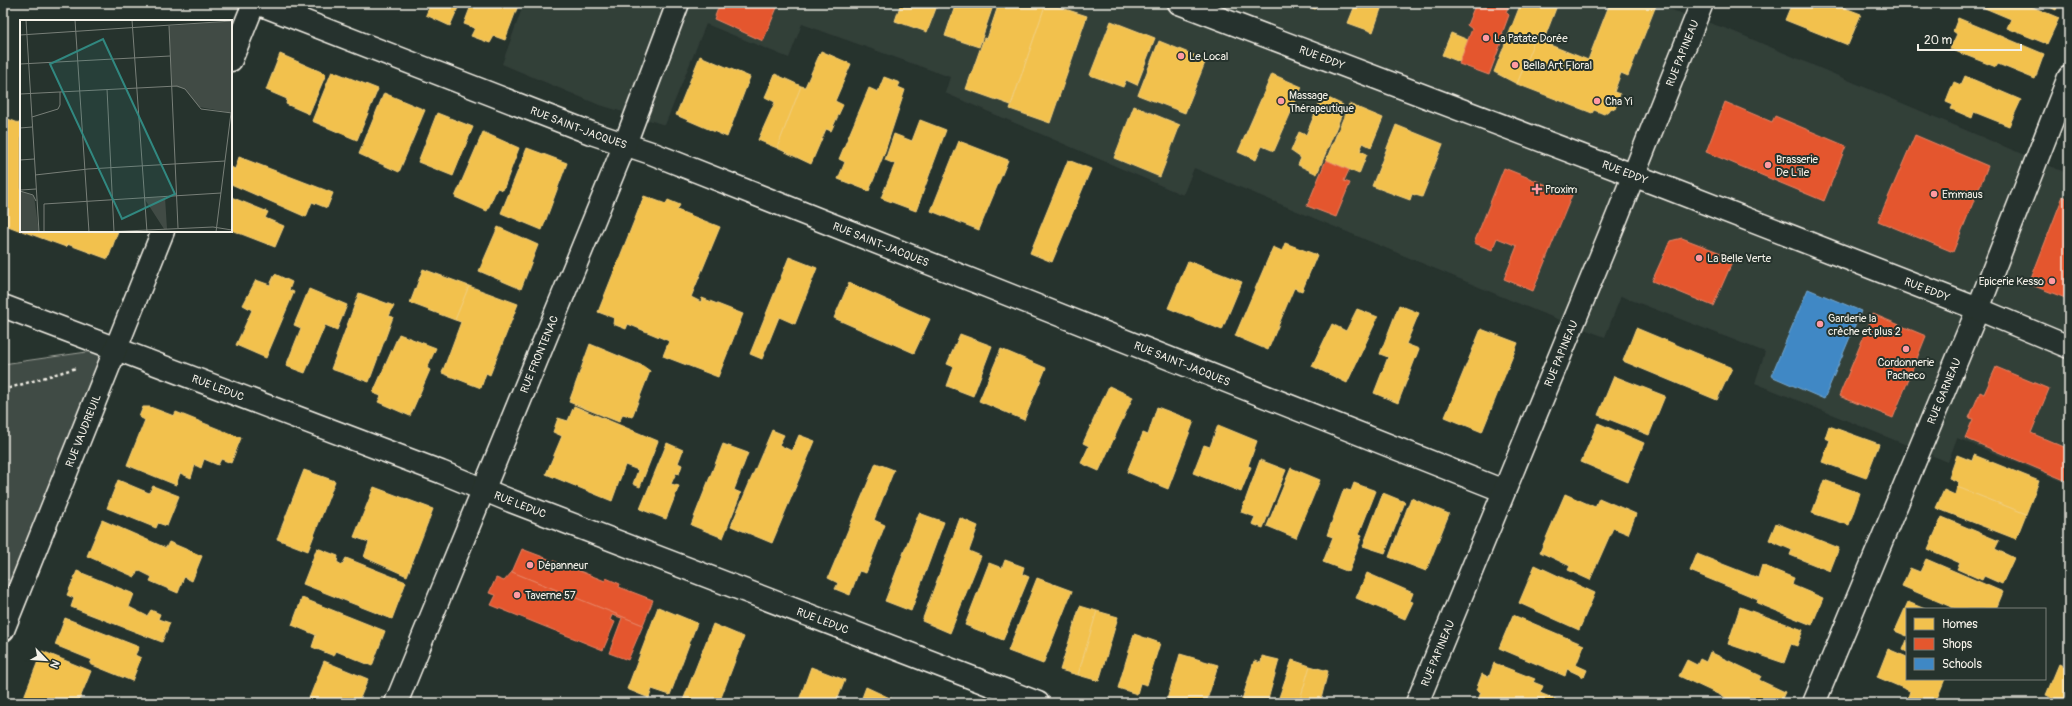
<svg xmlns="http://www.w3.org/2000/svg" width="2072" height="706" viewBox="0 0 2072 706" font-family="Pangolin,sans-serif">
<rect width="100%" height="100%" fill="#26332d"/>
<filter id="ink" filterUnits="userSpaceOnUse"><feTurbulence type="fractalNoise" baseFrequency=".025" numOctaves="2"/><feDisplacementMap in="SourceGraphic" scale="8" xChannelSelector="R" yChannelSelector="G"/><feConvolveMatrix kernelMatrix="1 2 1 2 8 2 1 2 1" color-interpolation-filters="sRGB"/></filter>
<g filter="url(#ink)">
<!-- built -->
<path fill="#333f39" d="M524 3H1671L1669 9 1730 30 2069 174V484L1957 438 1948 462 1755 383 1765 352 1621 296 1605 337 1539 312 1194 168 1183 195 945 93 950 77 802 24 789 58 706 24 665 125 597 104 502 64Z"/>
<!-- green -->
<path fill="#414b45" stroke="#9a9e96" d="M115 348 21 584 3 578V364Z"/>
<!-- homes -->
<g fill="#f2c14e" stroke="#f3cf7c">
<path d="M431 3H460L450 26 426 15Z"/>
<path d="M472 3H519L505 40 494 36 490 43 471 36 475 28 464 24Z"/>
<path d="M901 3H938L927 32 895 21Z"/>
<path d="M956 3H994L979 47 945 36Z"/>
<path d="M999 3H1046L1011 105 966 89 984 38 987 39Z"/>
<path d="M1046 3 1087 16 1050 123 1010 109Z"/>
<path d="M1299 3H1317L1315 9Z"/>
<path d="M1356 3H1383L1373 32 1348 23Z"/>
<path d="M1521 3H1558L1543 42 1535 39 1517 84 1494 72Z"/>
<path d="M1610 3H1657L1628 76 1621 73 1614 92 1620 94 1615 109 1612 108 1604 114 1594 110 1592 113 1517 84 1535 39 1588 60Z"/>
<path d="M1792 3H1832L1861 14 1848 45 1785 20Z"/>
<path d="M1981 3H2023L2059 18 2047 44 2007 28 2011 19 1980 6Z"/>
<path d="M2041 3H2059L2056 10Z"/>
<path d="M1958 18 2044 54 2035 79 1998 64 1996 67 1950 49 1957 34 1953 31Z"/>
<path d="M1111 21 1155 38 1137 85 1126 80 1123 87 1090 75Z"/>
<path d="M1451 33 1468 40 1460 62 1442 55Z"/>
<path d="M1159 41 1206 60 1185 113 1138 95Z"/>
<path d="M821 51 851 64 835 101 843 105 831 131 826 129 811 164 777 148 801 86 805 87Z"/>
<path d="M280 54 326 74 309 114 286 104 287 99 266 90Z"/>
<path d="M700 56 750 77 727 137 676 115Z"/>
<path d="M332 71 378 89 357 140 312 121Z"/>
<path d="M775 74 801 86 777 148 758 140 775 102 765 97Z"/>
<path d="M1272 74 1302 87 1274 151 1262 146 1256 160 1238 152Z"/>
<path d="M1965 76 2021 100 2009 126 1974 112 1972 118 1951 109 1953 105 1946 102 1954 82 1961 85Z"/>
<path d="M884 77 900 83 898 87 905 90 884 154 869 191 838 179 845 162 839 159 869 88 878 92Z"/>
<path d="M384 93 425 110 399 172 359 154Z"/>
<path d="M1326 97 1343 105 1342 108 1344 109 1317 174 1298 165 1301 158 1291 151 1299 132 1306 135 1321 99 1325 101Z"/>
<path d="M1349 104 1383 118 1371 147 1363 143 1360 151 1367 154 1359 174 1326 160Z"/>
<path d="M1134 106 1180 125 1160 177 1114 158Z"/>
<path d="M437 113 473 127 453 176 418 162Z"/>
<path d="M3 117 21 124V231L3 224Z"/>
<path d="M920 120 946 130 916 211 881 198 895 164 885 160 894 134 912 141Z"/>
<path d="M1396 125 1443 144 1422 197 1412 194 1410 200 1372 186Z"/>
<path d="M483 132 519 148 503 190 497 188 487 211 455 197Z"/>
<path d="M959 141 1008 160 979 230 931 211Z"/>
<path d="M527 148 567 163 542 230 501 213Z"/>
<path d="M239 157 333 193 327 208 312 202 306 217 231 184V167L235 169Z"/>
<path d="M1068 160 1091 169 1052 262 1030 253Z"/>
<path d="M644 196 666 204 668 200 680 205 677 210 720 227 691 297 701 302 702 298 743 314 718 377 663 356 669 341 628 324 626 329 613 324 614 318 598 312Z"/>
<path d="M231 197 268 212 265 218 284 226 275 247 231 230Z"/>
<path d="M498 227 538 245 521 289 479 271Z"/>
<path d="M22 231H118L108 259 67 244 66 247Z"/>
<path d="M1285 243 1317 255 1302 291 1294 288 1268 350 1235 336 1273 247 1282 251Z"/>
<path d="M789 257 817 268 795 324 779 317 762 359 750 354Z"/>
<path d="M1188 261 1242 282 1222 330 1168 308Z"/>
<path d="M423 269 469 286 455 320 410 303Z"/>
<path d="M275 274 292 282 289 290 294 292 266 358 236 345 252 310 243 305 256 280 270 285Z"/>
<path d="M849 283 930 319 914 353 834 318Z"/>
<path d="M469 286 518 304 490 375 486 373 481 388 442 373 461 322 455 320Z"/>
<path d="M309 289 347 305 337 330 325 325 305 373 286 366 301 328 294 325Z"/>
<path d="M359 293 394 306 389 316 393 317 369 382 331 369Z"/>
<path d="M1399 305 1419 313 1406 344 1419 349 1398 403 1374 393 1388 357 1380 354Z"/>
<path d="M1357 309 1378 317 1347 383 1312 366 1332 324 1346 331Z"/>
<path d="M1636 328 1732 368 1717 400 1623 361Z"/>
<path d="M1481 329 1518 343 1482 432 1445 417Z"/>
<path d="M399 334 436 348 427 368 430 370 410 416 378 402 381 396 373 393Z"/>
<path d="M960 334 992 346 973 396 947 386 954 367 947 364Z"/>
<path d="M590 344 643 366 650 371 632 417 623 414 619 422 569 402Z"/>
<path d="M1001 349 1046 368 1024 420 979 401Z"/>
<path d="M1614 376 1665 396 1649 435 1598 415Z"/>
<path d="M1109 386 1133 397 1099 471 1081 463 1089 446 1083 443Z"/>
<path d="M574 406 658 441 640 487 633 484 638 470 625 465 612 501 546 474 562 436 553 432 558 418 568 421Z"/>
<path d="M143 407H150L174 416 176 412 241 438 231 463 221 459 218 465 204 459 201 468 195 465 191 478 180 473 176 485 127 465 145 420 139 417Z"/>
<path d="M1157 407 1194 421 1168 489 1127 472 1143 433 1148 435Z"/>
<path d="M1598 423 1644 443 1628 482 1581 462Z"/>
<path d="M1218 425 1257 441 1248 466 1251 467 1241 492 1193 473 1204 445 1210 447Z"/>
<path d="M1829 426 1879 444 1866 478 1822 462 1830 440 1825 438Z"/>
<path d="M772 430 784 435 779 445 792 451 799 435 815 441 772 543 731 526Z"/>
<path d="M667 443 683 450 678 463 682 465 679 474 676 473 671 484 679 486 666 519 640 509Z"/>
<path d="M723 444 748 453 734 490 741 493 723 538 691 525Z"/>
<path d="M1957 455 1972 461 1974 455 2039 481 2026 514 1957 487 1959 482 1949 478Z"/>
<path d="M1260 460 1286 470 1263 528 1252 524 1255 517 1241 512Z"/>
<path d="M876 463 894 470 874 520 885 525 866 573 859 571 850 595 835 589 838 583 828 578Z"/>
<path d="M1291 468 1320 480 1296 538 1267 526Z"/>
<path d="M304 470 335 481 308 551 277 539Z"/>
<path d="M118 480 149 493 153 486 179 496 167 526 158 523 156 528 107 508Z"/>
<path d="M1824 480 1860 493 1849 525 1812 513Z"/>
<path d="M1354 483 1376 491 1359 534 1362 535 1349 572 1323 562 1333 537 1327 535 1344 489 1351 491Z"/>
<path d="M374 487 433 509 407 576 364 557 369 542 354 537Z"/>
<path d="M1957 487 2026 514 2016 539 1936 508 1944 490 1955 495Z"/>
<path d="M1383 493 1405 502 1385 553 1363 546Z"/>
<path d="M1565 494 1595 507 1599 498 1636 514 1628 534 1613 528 1590 580 1568 570 1570 566 1540 552Z"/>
<path d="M1411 498 1449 514 1426 571 1389 557Z"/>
<path d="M919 513 944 522 911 611 885 601Z"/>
<path d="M1942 517 1999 541 1995 549 2014 558 2002 584 1984 576 1982 580 1957 569 1960 563 1928 549Z"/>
<path d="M960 518 978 526 969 551 981 556 950 633 922 621Z"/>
<path d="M102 520 166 548 169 542 202 556 192 581 184 577 178 593 150 581 152 577 138 570 135 577 87 556Z"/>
<path d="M1776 523 1839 548 1830 571 1790 555 1792 550 1769 540Z"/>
<path d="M317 548 338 556 337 562 342 565 346 558 406 582 392 619 303 584Z"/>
<path d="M1697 554 1758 578 1762 565 1794 578 1792 585 1823 598 1812 625 1757 603 1758 599 1690 571Z"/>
<path d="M1926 559 2003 592 1996 609H1956L1902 586 1910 568 1920 572Z"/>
<path d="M1005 560 1024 567 1022 574 1029 577 1003 640 965 625 989 563 1002 568Z"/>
<path d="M1535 565 1595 593 1579 630 1519 603Z"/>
<path d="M77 571 134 594 129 607 147 616 151 610 160 614 158 619 170 623 162 642 71 607 74 598 67 595Z"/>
<path d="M1367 573 1413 593 1410 601 1413 602 1405 619 1356 598Z"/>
<path d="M1037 578 1072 591 1043 664 1008 651Z"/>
<path d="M302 598 385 631 372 666 336 651 334 656 312 647 316 635 292 625Z"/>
<path d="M1908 602 1925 609H1907V636L1895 631Z"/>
<path d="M1080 606 1097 611 1078 675 1060 670Z"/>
<path d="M658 607 697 623 670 695 652 689 649 698 627 689Z"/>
<path d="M1740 607 1803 630 1797 646 1791 644 1784 663 1728 644Z"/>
<path d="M1097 611 1118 617 1099 681 1078 675Z"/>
<path d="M1513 615 1584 645 1576 665 1587 670 1584 677 1567 669 1565 676 1499 648Z"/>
<path d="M65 618 139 647 135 655 141 658 132 681 90 664 92 660 55 645Z"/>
<path d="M713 624 744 637 719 703H682Z"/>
<path d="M1134 634 1160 643 1147 685 1140 683 1137 694 1118 688Z"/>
<path d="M1907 640V652L1903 650Z"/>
<path d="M1888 649 1907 657V679H1945L1935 703H1923L1908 697 1910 691 1877 677Z"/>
<path d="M42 651 91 671 78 703 71 701 70 703 22 702Z"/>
<path d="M1710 652 1761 676 1759 680 1785 692 1780 703H1737L1679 676 1687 660 1697 665 1700 659 1706 662Z"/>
<path d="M1180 654 1218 665 1206 703H1166Z"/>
<path d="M1262 656 1279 660 1267 703H1241L1254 661 1261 663Z"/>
<path d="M1292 660 1310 666 1299 703H1277Z"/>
<path d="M324 661 368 679 358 703H313L308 701Z"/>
<path d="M1494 663 1535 679 1533 682 1543 686 1540 693 1565 703H1477L1481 692 1476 690 1482 674 1489 677Z"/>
<path d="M2059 664 2069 669V703L2046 695Z"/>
<path d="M1310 666 1328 671 1320 703H1299Z"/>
<path d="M811 667 845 680 836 703H798Z"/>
<path d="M866 687 892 699 890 703H860Z"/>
</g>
<!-- shops -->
<g fill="#e4572e" stroke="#e98566">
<path d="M720 3H779L763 41 714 19Z"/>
<path d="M1476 3H1510L1506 12 1509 15 1502 34 1504 35 1489 75 1459 64 1472 29 1467 25Z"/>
<path d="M1725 102 1772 122 1775 116 1846 146 1824 201 1706 152Z"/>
<path d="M1915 135 1988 166 1953 252 1878 221Z"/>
<path d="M1326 160 1349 170 1344 181 1350 183 1336 217 1307 206Z"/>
<path d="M1504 168 1572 195 1533 291 1504 279 1517 246 1497 238 1492 250 1474 243Z"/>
<path d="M2063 196 2069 199 2068 299 2029 284Z"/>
<path d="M1682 238 1734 258 1713 306 1652 281 1670 241Z"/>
<path d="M1873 314 1926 336 1893 418 1839 396Z"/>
<path d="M1996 367 2049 389 2031 433 2069 449V482L1965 438 1973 419 1969 418 1980 392 1984 394Z"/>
<path d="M522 549 567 566 568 563 578 567 577 570 605 581 606 578 620 584 619 587 653 600 643 625 512 572Z"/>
<path d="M512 572 643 625 628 660 609 653 622 618 612 615 610 620 615 622 603 650 491 605 496 595 489 593 496 578 504 581Z"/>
</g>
<!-- schools -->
<path fill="#3f88c5" stroke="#75a8d0" d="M1808 289 1861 311 1824 399 1771 376Z"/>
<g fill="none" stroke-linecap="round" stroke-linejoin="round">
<!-- minor casing -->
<g stroke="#f4f1e8" stroke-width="25">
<g id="minor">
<path id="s1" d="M257 3 591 133 651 153 1504 491"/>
<path d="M231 60 254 3"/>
<path id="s2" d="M3 306 441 472 511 501 1038 703"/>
<path id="s3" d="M3 630 163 231"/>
<path id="s4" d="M396 703 625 144 678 3"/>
<path id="s5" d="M1417 703 1617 217 1702 3"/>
<path id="s6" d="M1814 703 1978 309 2069 77"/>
</g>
</g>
<!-- major casing -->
<g stroke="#f4f1e8" stroke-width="25">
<g id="major">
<path id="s7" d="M1179 3 1667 188 1978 309 2069 347"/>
</g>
</g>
<!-- path -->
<path stroke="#f4f1e8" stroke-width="2.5" stroke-dasharray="3 3" stroke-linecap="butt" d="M3 390 76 368"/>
<!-- minor -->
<use href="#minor" stroke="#26332d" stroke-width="22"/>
<!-- major -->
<use href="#major" stroke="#26332d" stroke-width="22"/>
</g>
</g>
<!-- markers -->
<g fill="#ff9aa2" stroke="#26332d" stroke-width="1.5">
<circle cx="1486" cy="38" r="4"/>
<circle cx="1181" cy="56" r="4"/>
<circle cx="1515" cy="65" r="4"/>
<circle cx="1281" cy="101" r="4"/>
<circle cx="1597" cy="101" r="4"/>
<circle cx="1768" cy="165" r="4"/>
<path d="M1535 183h4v4h4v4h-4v4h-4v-4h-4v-4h4z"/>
<circle cx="1934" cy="194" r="4"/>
<circle cx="1699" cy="258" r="4"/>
<circle cx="2052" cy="281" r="4"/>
<circle cx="1820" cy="324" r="4"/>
<circle cx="1906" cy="349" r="4"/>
<circle cx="530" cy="565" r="4"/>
<circle cx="517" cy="595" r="4"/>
</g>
<g text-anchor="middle" stroke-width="4" stroke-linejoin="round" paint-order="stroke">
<!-- poi labels -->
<g font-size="11" fill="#f4f1e8" stroke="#26332d" text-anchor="start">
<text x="1494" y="42">La Patate Dorée</text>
<text x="1189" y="60">Le Local</text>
<text x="1523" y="69">Bella Art Floral</text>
<text x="1289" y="99">Massage<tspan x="1289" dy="13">Thérapeutique</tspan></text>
<text x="1605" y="105">Cha Yi</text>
<text x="1776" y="163">Brasserie<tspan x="1776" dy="13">De L'ile</tspan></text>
<text x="1545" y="193">Proxim</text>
<text x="1942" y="198">Emmaus</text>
<text x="1707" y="262">La Belle Verte</text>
<text x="2044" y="285" text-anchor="end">Epicerie Kesso</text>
<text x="1828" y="322">Garderie la<tspan x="1828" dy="13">crèche et plus 2</tspan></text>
<text x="1906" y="366" text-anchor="middle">Cordonnerie<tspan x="1906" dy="13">Pacheco</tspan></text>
<text x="538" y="569">Dépanneur</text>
<text x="525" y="599">Taverne 57</text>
</g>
<!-- street labels -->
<g font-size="11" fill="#f4f1e8" stroke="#26332d">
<text dy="4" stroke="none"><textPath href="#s5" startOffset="702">RUE PAPINEAU</textPath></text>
<text dy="4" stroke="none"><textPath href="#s7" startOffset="153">RUE EDDY</textPath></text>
<text dy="4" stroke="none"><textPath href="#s1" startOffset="345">RUE SAINT-JACQUES</textPath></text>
<text dy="4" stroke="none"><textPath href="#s7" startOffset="477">RUE EDDY</textPath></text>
<text dy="4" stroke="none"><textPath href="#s1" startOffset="669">RUE SAINT-JACQUES</textPath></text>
<text dy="4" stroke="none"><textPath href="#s7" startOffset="801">RUE EDDY</textPath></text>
<text dy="4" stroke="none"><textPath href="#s4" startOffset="377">RUE FRONTENAC</textPath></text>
<text dy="4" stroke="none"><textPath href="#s5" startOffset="378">RUE PAPINEAU</textPath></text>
<text dy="4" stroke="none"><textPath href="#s1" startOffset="993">RUE SAINT-JACQUES</textPath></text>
<text dy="4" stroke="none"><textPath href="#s2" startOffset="230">RUE LEDUC</textPath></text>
<text dy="4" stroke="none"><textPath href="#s6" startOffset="338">RUE GARNEAU</textPath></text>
<text dy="4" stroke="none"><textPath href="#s3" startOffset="215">RUE VAUDREUIL</textPath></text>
<text dy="4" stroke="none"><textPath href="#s2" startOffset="554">RUE LEDUC</textPath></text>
<text dy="4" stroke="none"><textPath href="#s2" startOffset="878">RUE LEDUC</textPath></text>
<text dy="4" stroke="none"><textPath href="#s5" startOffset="54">RUE PAPINEAU</textPath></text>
</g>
</g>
<!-- overview -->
<g transform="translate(20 20)">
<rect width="212" height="212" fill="#26332d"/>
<path d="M212 1V93L179 87 165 69 152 66 149 6ZM0 171 14 176 19 212H0ZM145 177 147 209H144L124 178Z" fill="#414b45"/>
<path fill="none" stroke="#787f78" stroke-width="1" d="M6 0 19 212M55 0 69 212M112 0 127 212M149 6 158 208M0 15 212 1M0 44 150 36M87 69 94 212M0 74 157 66 165 69 181 89 212 93M12 97 38 89 40 85V72M0 108 12 107M0 140 14 139M15 155 68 149 205 141M1 170 16 169M0 171 13 175 16 181M24 212V184L201 173M84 212 193 207 212 210M196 212 211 93"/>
<path fill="#318880" fill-opacity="0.15" stroke="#318880" stroke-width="2" d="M83 19 155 174 102 199 30 44Z"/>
<rect width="212" height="212" fill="none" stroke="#f4f1e8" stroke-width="2"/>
</g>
<!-- margin -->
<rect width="2072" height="706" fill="none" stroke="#26332d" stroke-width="16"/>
<rect x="8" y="8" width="2056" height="690" fill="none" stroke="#f4f1e8" stroke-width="1.5" filter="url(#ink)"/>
<!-- legend -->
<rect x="1906" y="608" width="140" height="72" fill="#26332d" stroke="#787f78"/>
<rect x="1914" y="618" width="20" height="12" fill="#f2c14e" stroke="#787f78"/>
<text x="1942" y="628" font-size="12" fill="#f4f1e8">Homes</text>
<rect x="1914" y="638" width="20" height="12" fill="#e4572e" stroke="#787f78"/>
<text x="1942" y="648" font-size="12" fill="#f4f1e8">Shops</text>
<rect x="1914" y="658" width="20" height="12" fill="#3f88c5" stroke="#787f78"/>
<text x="1942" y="668" font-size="12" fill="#f4f1e8">Schools</text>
<!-- north arrow -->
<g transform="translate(46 660) rotate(115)" stroke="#26332d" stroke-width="3" paint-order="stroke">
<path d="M0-3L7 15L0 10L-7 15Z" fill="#f4f1e8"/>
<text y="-6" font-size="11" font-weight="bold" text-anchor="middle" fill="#f4f1e8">N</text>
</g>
<!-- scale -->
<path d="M1918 44v6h103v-6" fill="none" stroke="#f4f1e8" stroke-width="2"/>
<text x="1924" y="44" font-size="12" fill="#f4f1e8" stroke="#26332d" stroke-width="3" paint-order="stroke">20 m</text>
</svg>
